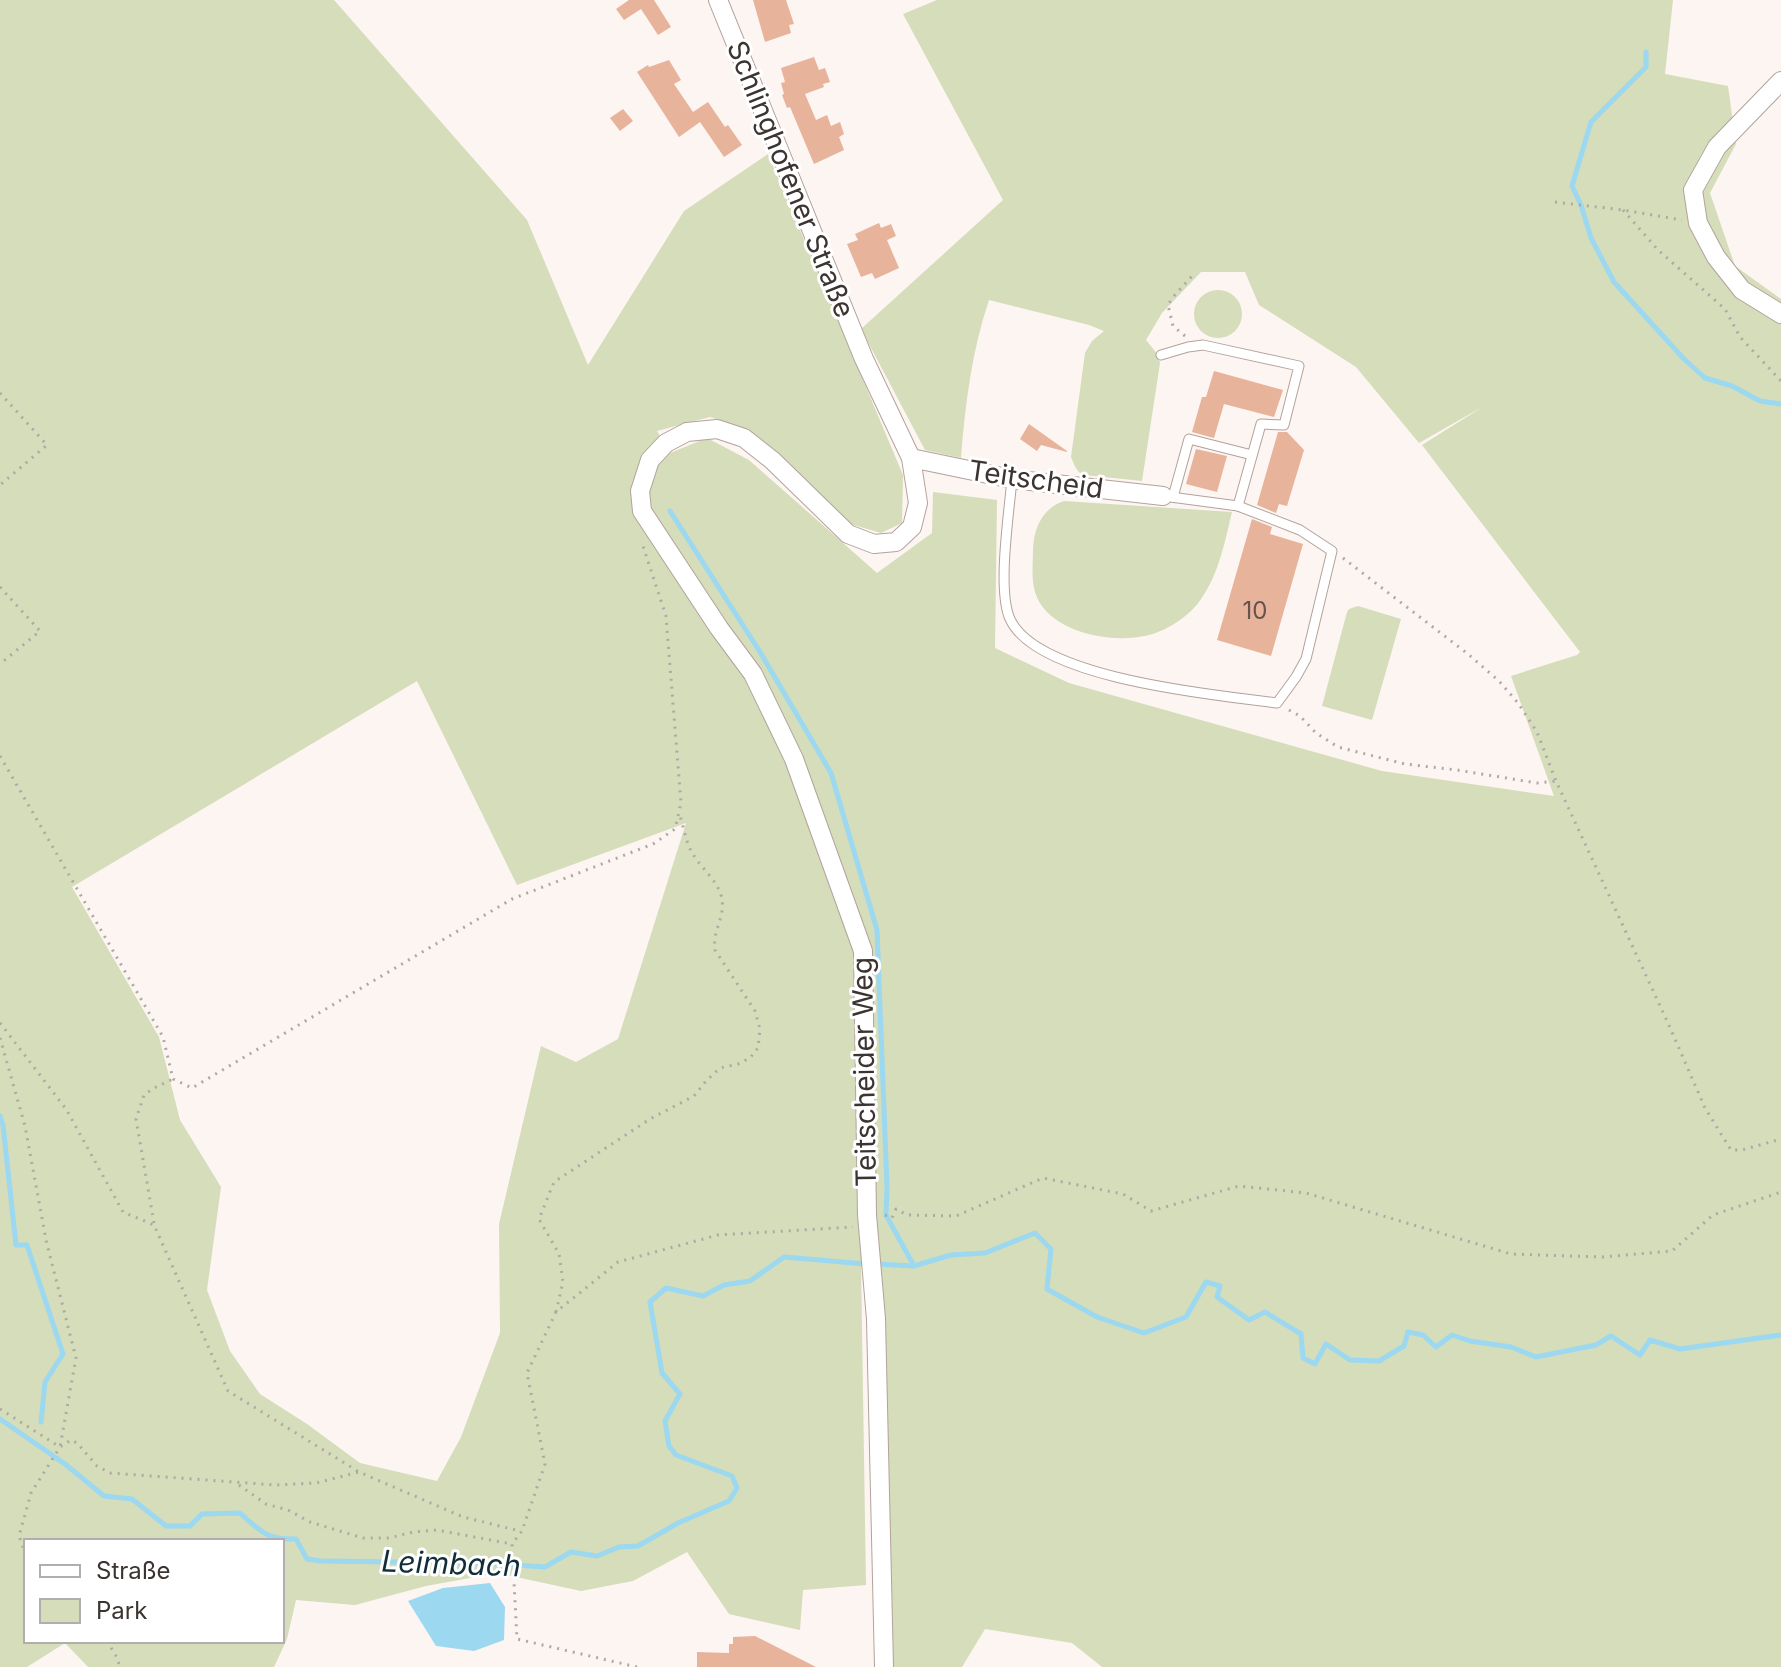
<svg xmlns="http://www.w3.org/2000/svg" width="1781" height="1667" viewBox="0 0 1781 1667" font-family="Inter,sans-serif">
<rect width="100%" height="100%" fill="#fdf5f2"/>
<!-- green -->
<g fill="#d5ddba" fill-rule="evenodd">
<path d="M0 0H334L527 220 588 365 684 211 768 154 903 475 902 523 881 533 850 524 747 429 710 417 657 431 670 453 707 438 749 460 877 573 932 533 933 492 997 500 995 648 1069 683 1382 771 1554 796 1511 676 1577 655 1580 652 1422 445 1484 406 1419 443 1356 367 1259 305 1245 272H1201L1162 313 1146 340 1158 355 1160 363 1142 481 1084 475C1076 472 1074 464 1071 457L1085 353 1092 341 1104 331 1089 325 989 300C972 350 965 405 961 458L925 450 861 329 1003 200 903 14 937 0H1673L1665 74 1728 86 1736 144 1710 193 1735 266 1781 299V1667H1102L1072 1643 985 1629 962 1667H891L881 1264H861L866 1585 803 1590 800 1630 729 1614 687 1552 633 1581 581 1591 498 1573 426 1586 355 1605 296 1600 287 1639 274 1667H88L65 1643 27 1667H0ZM417 681 517 885 686 823 618 1039 576 1062 541 1046 499 1224 500 1333 461 1437 437 1481 360 1463 307 1424 260 1394 230 1351 207 1290 221 1187 180 1120 159 1037 72 887ZM26 1541H282V1641H26Z"/>
<circle cx="1218" cy="314" r="24"/>
<path d="M1064 501 1232 512C1225 541 1219 574 1201 599 1192 613 1174 626 1158 632 1121 647 1048 635 1035 592 1031 578 1033 563 1033 549 1034 527 1043 508 1064 501Z"/>
<path d="M1358 606 1401 619 1372 720 1322 706 1347 612 1349 609Z"/>
</g>
<!-- water -->
<path fill="#9cd8f0" d="M490 1583 505 1607 504 1640 474 1651 436 1646 408 1601 443 1588Z"/>
<g fill="none" stroke-linecap="round" stroke-linejoin="round">
<!-- stream -->
<g stroke="#9cd8f0" stroke-width="5">
<path d="M1646 52V67L1591 122 1572 186 1581 205 1591 238 1614 282 1683 358 1705 378 1732 386 1760 401 1781 404"/>
<path d="M670 511 760 652 831 773 877 930 887 1186 886 1215 914 1266"/>
<path d="M0 1116 3 1125 16 1245H27L63 1354 45 1382 41 1422"/>
<path d="M876 1264 914 1266 951 1255 985 1253 1035 1233 1051 1249 1047 1289 1097 1317 1144 1333 1186 1317 1206 1282 1220 1286 1217 1297 1249 1320 1265 1312 1301 1334 1303 1358 1315 1364 1326 1344 1350 1360 1379 1361 1404 1346 1408 1332 1423 1335 1436 1347 1452 1335 1470 1341 1511 1347 1536 1357 1596 1345 1611 1336 1640 1355 1650 1340 1680 1349 1781 1335"/>
<path d="M0 1419 65 1464 104 1496 132 1499 166 1526H190L202 1514 240 1513C260 1531 267 1540 296 1539L307 1559 321 1561 484 1563 545 1567 571 1552 597 1556 619 1547 638 1546 678 1523 729 1501 737 1488 732 1476 676 1455 669 1446 665 1421 680 1394 662 1373 650 1302 666 1288 703 1296 724 1285 750 1281 784 1257 866 1264"/>
</g>
</g>
<!-- building -->
<g fill="#e7b39b">
<path d="M629 0H654L671 27 658 35 641 9 624 20 616 9Z"/>
<path d="M753 0H786L794 24 789 25 791 33 765 42Z"/>
<path d="M814 57 819 70 825 68 830 82 823 84 824 87 805 94 816 120 827 115 831 126 840 122 844 134 839 137 844 150 814 164 790 107 787 108 782 95 784 94 781 83 785 82 781 68Z"/>
<path d="M669 60 681 80 674 84 693 112 708 102 725 127 728 125 742 145 724 157 700 122 679 137 637 72 648 65 649 67Z"/>
<path d="M623 109 633 121 620 131 610 118Z"/>
<path d="M879 223 881 228 891 224 896 236 887 240 899 268 875 279 872 273 861 277 847 244 858 240 855 234Z"/>
<path d="M1214 371 1283 390 1274 417 1224 404 1214 438 1192 432 1202 397H1206Z"/>
<path d="M1029 424 1067 451V452L1041 445 1037 451 1020 439Z"/>
<path d="M1278 432H1287L1304 450 1287 506 1279 504 1276 513 1257 505Z"/>
<path d="M1196 449 1227 456 1217 492 1186 484Z"/>
<path d="M1252 519 1272 527 1270 534 1303 544 1271 656 1217 640Z"/>
<path d="M755 1636 816 1667H697V1652L729 1653V1644H733V1637Z"/>
</g>
<g fill="none" stroke-linecap="round" stroke-linejoin="round">
<!-- service casing -->
<g stroke="#b3a29b" stroke-width="11">
<g id="service">
<path d="M1161 355 1188 347 1203 345 1299 366 1284 425 1261 424 1238 506"/>
<path d="M1012 479C1009 514 997 590 1010 619 1037 679 1216 695 1277 703L1296 677 1306 659 1332 551 1300 530 1238 506 1163 496"/>
<path d="M1173 497 1189 439 1252 455"/>
</g>
</g>
<!-- minor casing -->
<g stroke="#b3a29b" stroke-width="20">
<g id="minor">
<path d="M718 0 864 359 911 458 918 503 912 527 896 542 874 544 848 534 772 460 744 438 717 429 687 432 666 443 650 460 640 491 642 511 719 628 753 674 794 759 863 951 867 1215 876 1319 884 1667"/>
<path d="M1781 81 1717 147 1693 190 1698 223 1716 257 1742 290 1781 314"/>
<path d="M911 458 1012 479 1163 496"/>
</g>
</g>
<!-- path -->
<g stroke="#afa8a5" stroke-width="3" stroke-dasharray="2 6" stroke-linecap="butt">
<path d="M1555 202 1623 210 1682 220"/>
<path d="M1623 210 1658 250 1725 309 1740 337 1781 381"/>
<path d="M1185 336 1173 326 1168 305 1173 297 1192 276"/>
<path d="M0 393 47 445 0 485"/>
<path d="M1343 558 1468 654 1499 681 1518 703 1537 732 1556 781 1668 1023 1705 1108 1731 1150H1742L1781 1139"/>
<path d="M0 587 40 631 0 664"/>
<path d="M1289 710 1300 716 1316 733 1338 747 1405 764 1457 770 1537 783 1556 781"/>
<path d="M0 756 163 1037 173 1079 192 1088 512 899 653 844 675 829 681 803 666 616 643 546"/>
<path d="M0 1023 66 1109 123 1212 154 1225 228 1391 359 1472"/>
<path d="M0 1038 25 1126 46 1240 76 1358 60 1447"/>
<path d="M885 1215 892 1218 896 1209 907 1215 956 1216 1043 1178 1123 1194 1151 1211 1239 1186 1306 1193 1511 1254 1602 1257 1672 1251 1713 1215 1781 1192"/>
<path d="M154 1223 136 1119 144 1095 154 1088 173 1079"/>
<path d="M556 1312 563 1282 559 1254 539 1219 554 1182 650 1119 694 1096 706 1081 720 1068 738 1064 750 1058 758 1048 760 1029 755 1011 715 950C712 928 727 917 721 895 716 879 701 868 693 854 685 842 684 826 679 813"/>
<path d="M0 1409 60 1447"/>
<path d="M239 1485 266 1504 288 1510 310 1522 363 1538H389L413 1532 437 1530 512 1544"/>
<path d="M26 1555 19 1536 31 1493 60 1447 71 1440 77 1443 97 1466 110 1473 275 1485 316 1483 359 1472 463 1517 520 1531"/>
<path d="M107 1641 116 1656 120 1667"/>
<path d="M637 1667 517 1639 512 1544 522 1531 545 1464 527 1373 556 1312 618 1262 718 1235 853 1227"/>
</g>
<!-- service -->
<use href="#service" stroke="#fff" stroke-width="9"/>
<!-- minor -->
<use href="#minor" stroke="#fff" stroke-width="18"/>
</g>
<g text-anchor="middle" stroke-width="6" stroke-linejoin="round" paint-order="stroke">
<!-- number labels -->
<g font-size="24" fill="#66544c">
<text x="1255" y="619">10</text>
</g>
<!-- street labels -->
<g font-size="28" fill="#3b3431" stroke="#fff">
<text transform="translate(791 179) rotate(68)" y="10">Schlinghofener Straße</text>
<text transform="translate(1036 479) rotate(8)" y="10">Teitscheid</text>
<text transform="translate(864 1072) rotate(-91)" y="10">Teitscheider Weg</text>
</g>
<!-- water labels -->
<g font-size="30" font-style="italic" fill="#112d38" stroke="#fff">
<text transform="translate(451 1564) rotate(2)" y="10">Leimbach</text>
</g>
</g>
<!-- legend -->
<rect x="24" y="1539" width="260" height="104" fill="#ffffff" stroke="#b1aead" stroke-width="2"/>
<rect x="40" y="1565" width="40" height="12" fill="#ffffff" stroke="#b1aead" stroke-width="2"/>
<text x="96" y="1579" font-size="24" fill="#3b3431">Straße</text>
<rect x="40" y="1599" width="40" height="24" fill="#d5ddba" stroke="#b1aead" stroke-width="2"/>
<text x="96" y="1619" font-size="24" fill="#3b3431">Park</text>
</svg>
